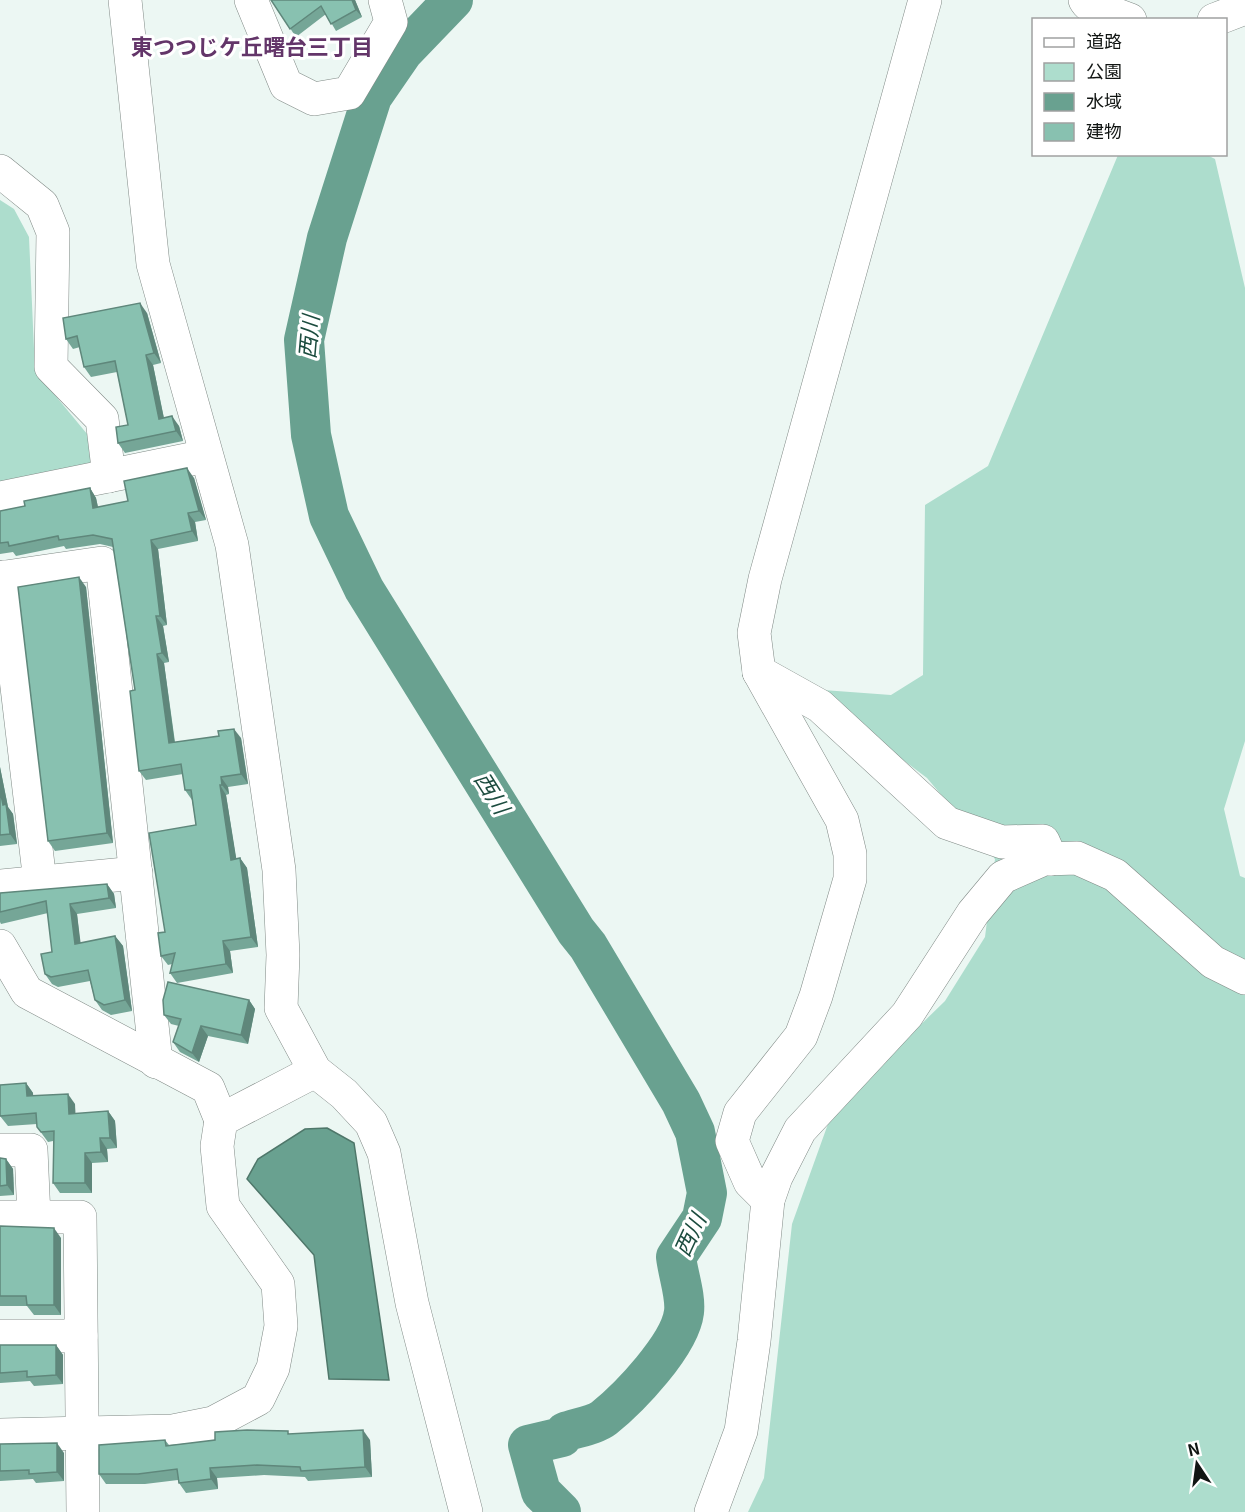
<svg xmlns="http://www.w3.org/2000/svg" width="1245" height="1512" viewBox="0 0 1245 1512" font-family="Georgia,'Noto Sans JP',serif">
<rect width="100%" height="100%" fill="#ecf7f3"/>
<!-- green -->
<g fill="#adddcd">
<path d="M1118 155H1207L1215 159 1245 288V741L1224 809 1240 876 1245 878V1512H748L764 1478 792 1224 833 1110 945 1001 985 937 995 859 927 778 866 732 796 688 891 695 923 675 925 505 988 466Z"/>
<path d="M0 200 14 209 29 237 35 371 97 446 95 467 0 482Z"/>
</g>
<!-- water -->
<path fill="#69a190" stroke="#4f776a" stroke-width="1.5" d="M327 1128 354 1143 389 1380 329 1379 314 1255 247 1179 258 1159 305 1129Z"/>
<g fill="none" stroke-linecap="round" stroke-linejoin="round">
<!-- river -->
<path stroke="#69a190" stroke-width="40" d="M453 0 403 52 372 97 327 238 304 340 311 435 329 516 364 589 576 931 588 946 681 1102 695 1132 707 1193 702 1218 676 1257C678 1274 686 1296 684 1312 680 1345 629 1398 604 1418 595 1425 576 1428 565 1432L562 1437 528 1445 541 1492 561 1512"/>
<!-- minor casing -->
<g stroke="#808a86" stroke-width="34">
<g id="minor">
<path d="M125 0 153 264 232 545 279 870 283 955 281 1008 315 1071 344 1094 371 1123 384 1153 412 1303 466 1512"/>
<path d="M251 0 286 85 314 99 349 93 391 22 385 0"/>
<path d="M1085 0 1088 4 1130 20"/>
<path d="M1214 20 1245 8"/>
<path d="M0 171 42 205 53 232 51 367 102 419 109 476"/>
<path d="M0 498 206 456"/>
<path d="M4 577 40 882"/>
<path d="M0 578 102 563 156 1062"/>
<path d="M759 672 820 706 947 823 1002 842 1043 841 1051 859"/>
<path d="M0 886 136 873"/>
<path d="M0 946 27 992 208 1088 221 1120"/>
<path d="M0 1150H31L34 1217"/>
<path d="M768 1200 750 1182 732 1141 740 1113 801 1036 816 996 850 879V854L842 820 759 672 754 633 765 579 925 0"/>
<path d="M0 1217H80L83 1512"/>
<path d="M0 1336H81"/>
<path d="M0 1435 173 1431 213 1423 258 1399 273 1368 281 1326 278 1284 223 1206 217 1146 221 1120 315 1071"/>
<path d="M711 1512 741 1431 754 1341 768 1200 776 1177 800 1130 907 1015 973 913 1003 877 1044 859 1077 858 1115 875 1213 962 1245 978"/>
</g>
</g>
<!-- minor -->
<use href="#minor" stroke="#fff" stroke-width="33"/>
</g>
<!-- wall -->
<g fill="#75a697">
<path d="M271 0H355L362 17 336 31 326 14 296 37Z"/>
<path d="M147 313 161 363 153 365 164 418 179 426 183 441 125 453 118 443 128 425 117 372 91 377 84 367 80 347 73 349 66 339Z"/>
<path d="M194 478 206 520 195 522 198 541 158 549 167 625 163 626 169 662 164 663 175 742 241 738 248 784 228 787 229 794 226 795 236 859 240 858 247 868 258 947 230 951 233 973 177 983 170 973 172 964 168 965 161 956 165 932 196 825 192 800 185 790 183 774 146 780 139 771 135 690 113 547 100 544 66 549 64 546 16 556 13 552 0 554V511L25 506 90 488 96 498 98 507 128 501Z"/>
<path d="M86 587 113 843 55 851 48 841Z"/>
<path d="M0 767 8 807 13 814 17 844 0 846Z"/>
<path d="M107 884 114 894 116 908 77 914 80 943 115 936 123 946 132 1011 111 1015 102 1010 95 1000 90 981 58 987 52 984 45 974 52 952 48 913 1 924 0 922V893Z"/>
<path d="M249 1000 255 1009 248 1044 208 1036 199 1062 180 1052 173 1042 179 1026 171 1024 164 1015Z"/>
<path d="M26 1083 33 1093V1096L75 1104V1114L108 1111 115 1121 117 1148 107 1149 108 1162 92 1163V1193H60L53 1183V1141L48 1142 37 1127V1124L8 1126 0 1116Z"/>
<path d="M0 1158 6 1159 13 1169 14 1195 0 1196Z"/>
<path d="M0 1226 61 1238V1315H34L27 1306H0Z"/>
<path d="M0 1345H56L63 1355V1384L34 1386 30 1381 0 1383Z"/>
<path d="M290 1434 370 1440 372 1477 308 1481 305 1477 264 1475 217 1478 218 1489 186 1493 179 1483 178 1480 145 1484H106L99 1474 165 1440 169 1445Z"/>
<path d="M0 1444 64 1453V1481L36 1483 33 1479 0 1481Z"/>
</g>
<!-- shaded-wall -->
<g fill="#5f877b">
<path d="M352 0H355L362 17 356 10Z"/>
<path d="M140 303 147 313 161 363 154 353Z"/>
<path d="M146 355 153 365 166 429 159 419Z"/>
<path d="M172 416 179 426 183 441 176 431Z"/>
<path d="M187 468 194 478 206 520 199 511Z"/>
<path d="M90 488 96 498 100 517 93 508Z"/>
<path d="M188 513 195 522 198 541 192 531Z"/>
<path d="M151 540 158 549 167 625 160 616Z"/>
<path d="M79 577 86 587 113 843 107 833Z"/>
<path d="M156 616 163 626 169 662 162 653Z"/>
<path d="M157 654 164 663 176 753 169 743Z"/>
<path d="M234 729 241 738 248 784 241 774Z"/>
<path d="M0 767 8 807 13 814 17 844 10 834 3 805 0 790Z"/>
<path d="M221 777 228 787 229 794 222 785Z"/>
<path d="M220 785 226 795 238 869 231 860Z"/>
<path d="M240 858 247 868 258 947 251 937Z"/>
<path d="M107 884 114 894 116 908 109 898Z"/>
<path d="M70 904 77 914 82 954 75 944Z"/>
<path d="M115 936 123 946 132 1011 125 1000Z"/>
<path d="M223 941 230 951 233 973 226 964Z"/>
<path d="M249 1000 255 1009 248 1044 241 1035Z"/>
<path d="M201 1026 208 1036 199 1062 192 1053Z"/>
<path d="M26 1083 33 1093 34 1107 27 1096Z"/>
<path d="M68 1094 75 1104 76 1124 69 1114Z"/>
<path d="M108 1111 115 1121 117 1148 110 1138Z"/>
<path d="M100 1138 107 1149 108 1162 101 1152Z"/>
<path d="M85 1153 92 1163V1193L85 1183Z"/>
<path d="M6 1159 13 1169 14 1195 7 1185Z"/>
<path d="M54 1228 61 1238V1315L54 1305Z"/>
<path d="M56 1345 63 1355V1384L56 1375Z"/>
<path d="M363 1430 370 1440 372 1477 365 1467Z"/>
<path d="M57 1443 64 1453V1481L57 1472Z"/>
<path d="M210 1468 217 1478 218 1489 211 1479Z"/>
</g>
<!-- building -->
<g fill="#88c1b0" stroke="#5f877b" stroke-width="1.5">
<path d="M271 0H352L356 10 331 24 321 6 290 29Z"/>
<path d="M140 303 154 353 146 355 159 419 172 416 176 431 118 443 116 427 128 425 115 361 84 367 77 336 66 339 63 318Z"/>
<path d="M187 468 199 511 188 513 192 531 151 540 160 616H156L162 653 157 654 162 691 169 743 219 736 218 731 234 729 241 774 221 777 222 785H220L231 860 240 858 251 937 223 941 226 964 170 973 175 953 161 956 158 933 165 932 149 833 196 825 191 790H185L181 764 139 771 130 691 135 690 112 539 93 535 59 540 58 536 9 546 8 542 0 543V511L25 506 24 501 90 488 93 508 128 501 124 481Z"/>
<path d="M79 577 107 833 48 841 18 587Z"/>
<path d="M0 790 3 805 6 804 10 834 0 835Z"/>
<path d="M107 884 109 898 70 904 75 944 115 936 125 1000 104 1005 95 1000 88 970 51 977 45 974 41 954 52 952 46 901 0 912V893Z"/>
<path d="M168 982 249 1000 241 1035 201 1026 192 1053 173 1042 181 1019 164 1015 163 1000Z"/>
<path d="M26 1083 27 1096 68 1094 69 1114 108 1111 110 1138H100L101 1152 85 1153V1183H53L54 1131 41 1132 37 1127 36 1113 0 1116V1085Z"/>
<path d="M0 1158 6 1159 7 1185 0 1186Z"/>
<path d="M0 1226 54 1228V1305H27L26 1296H0Z"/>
<path d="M0 1345H56V1375L27 1377V1371L0 1373Z"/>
<path d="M247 1430 288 1431V1434L363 1430 365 1467 301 1471 300 1467 257 1465 210 1468 211 1479 179 1483 177 1469 138 1474H99V1445L165 1440 166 1446 215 1440V1432Z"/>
<path d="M57 1443V1472L29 1474V1470L0 1471V1444Z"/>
</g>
<g text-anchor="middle" stroke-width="6" stroke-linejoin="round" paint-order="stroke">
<!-- neighbourhood labels -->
<g font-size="22" font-weight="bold" fill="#633569" stroke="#fff">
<text x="252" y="55">東つつじケ丘曙台三丁目</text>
</g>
<!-- water labels -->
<g font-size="22" font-style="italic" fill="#1c4c3f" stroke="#fff">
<text transform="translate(309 337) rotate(-85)" y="8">西川</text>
<text transform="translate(492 793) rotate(58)" y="8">西川</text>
<text transform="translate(690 1235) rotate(-65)" y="8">西川</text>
</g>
</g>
<!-- legend -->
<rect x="1032" y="18" width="195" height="138" fill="#ffffff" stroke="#a0a1a1" stroke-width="1.5"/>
<rect x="1044" y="38" width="30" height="9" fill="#ffffff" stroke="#a0a1a1" stroke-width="1.5"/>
<text x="1086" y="48" font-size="18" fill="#111513">道路</text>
<rect x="1044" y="63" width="30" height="18" fill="#adddcd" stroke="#a0a1a1" stroke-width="1.5"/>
<text x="1086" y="78" font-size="18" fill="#111513">公園</text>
<rect x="1044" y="93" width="30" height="18" fill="#69a190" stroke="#a0a1a1" stroke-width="1.5"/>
<text x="1086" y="108" font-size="18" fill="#111513">水域</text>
<rect x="1044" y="123" width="30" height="18" fill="#88c1b0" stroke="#a0a1a1" stroke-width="1.5"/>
<text x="1086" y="138" font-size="18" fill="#111513">建物</text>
<!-- north arrow -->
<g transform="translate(1197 1464) rotate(347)" stroke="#ffffff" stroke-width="4.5" paint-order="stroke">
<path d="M0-4.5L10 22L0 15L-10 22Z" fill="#111513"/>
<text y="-9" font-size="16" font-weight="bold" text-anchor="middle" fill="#111513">N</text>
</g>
</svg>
